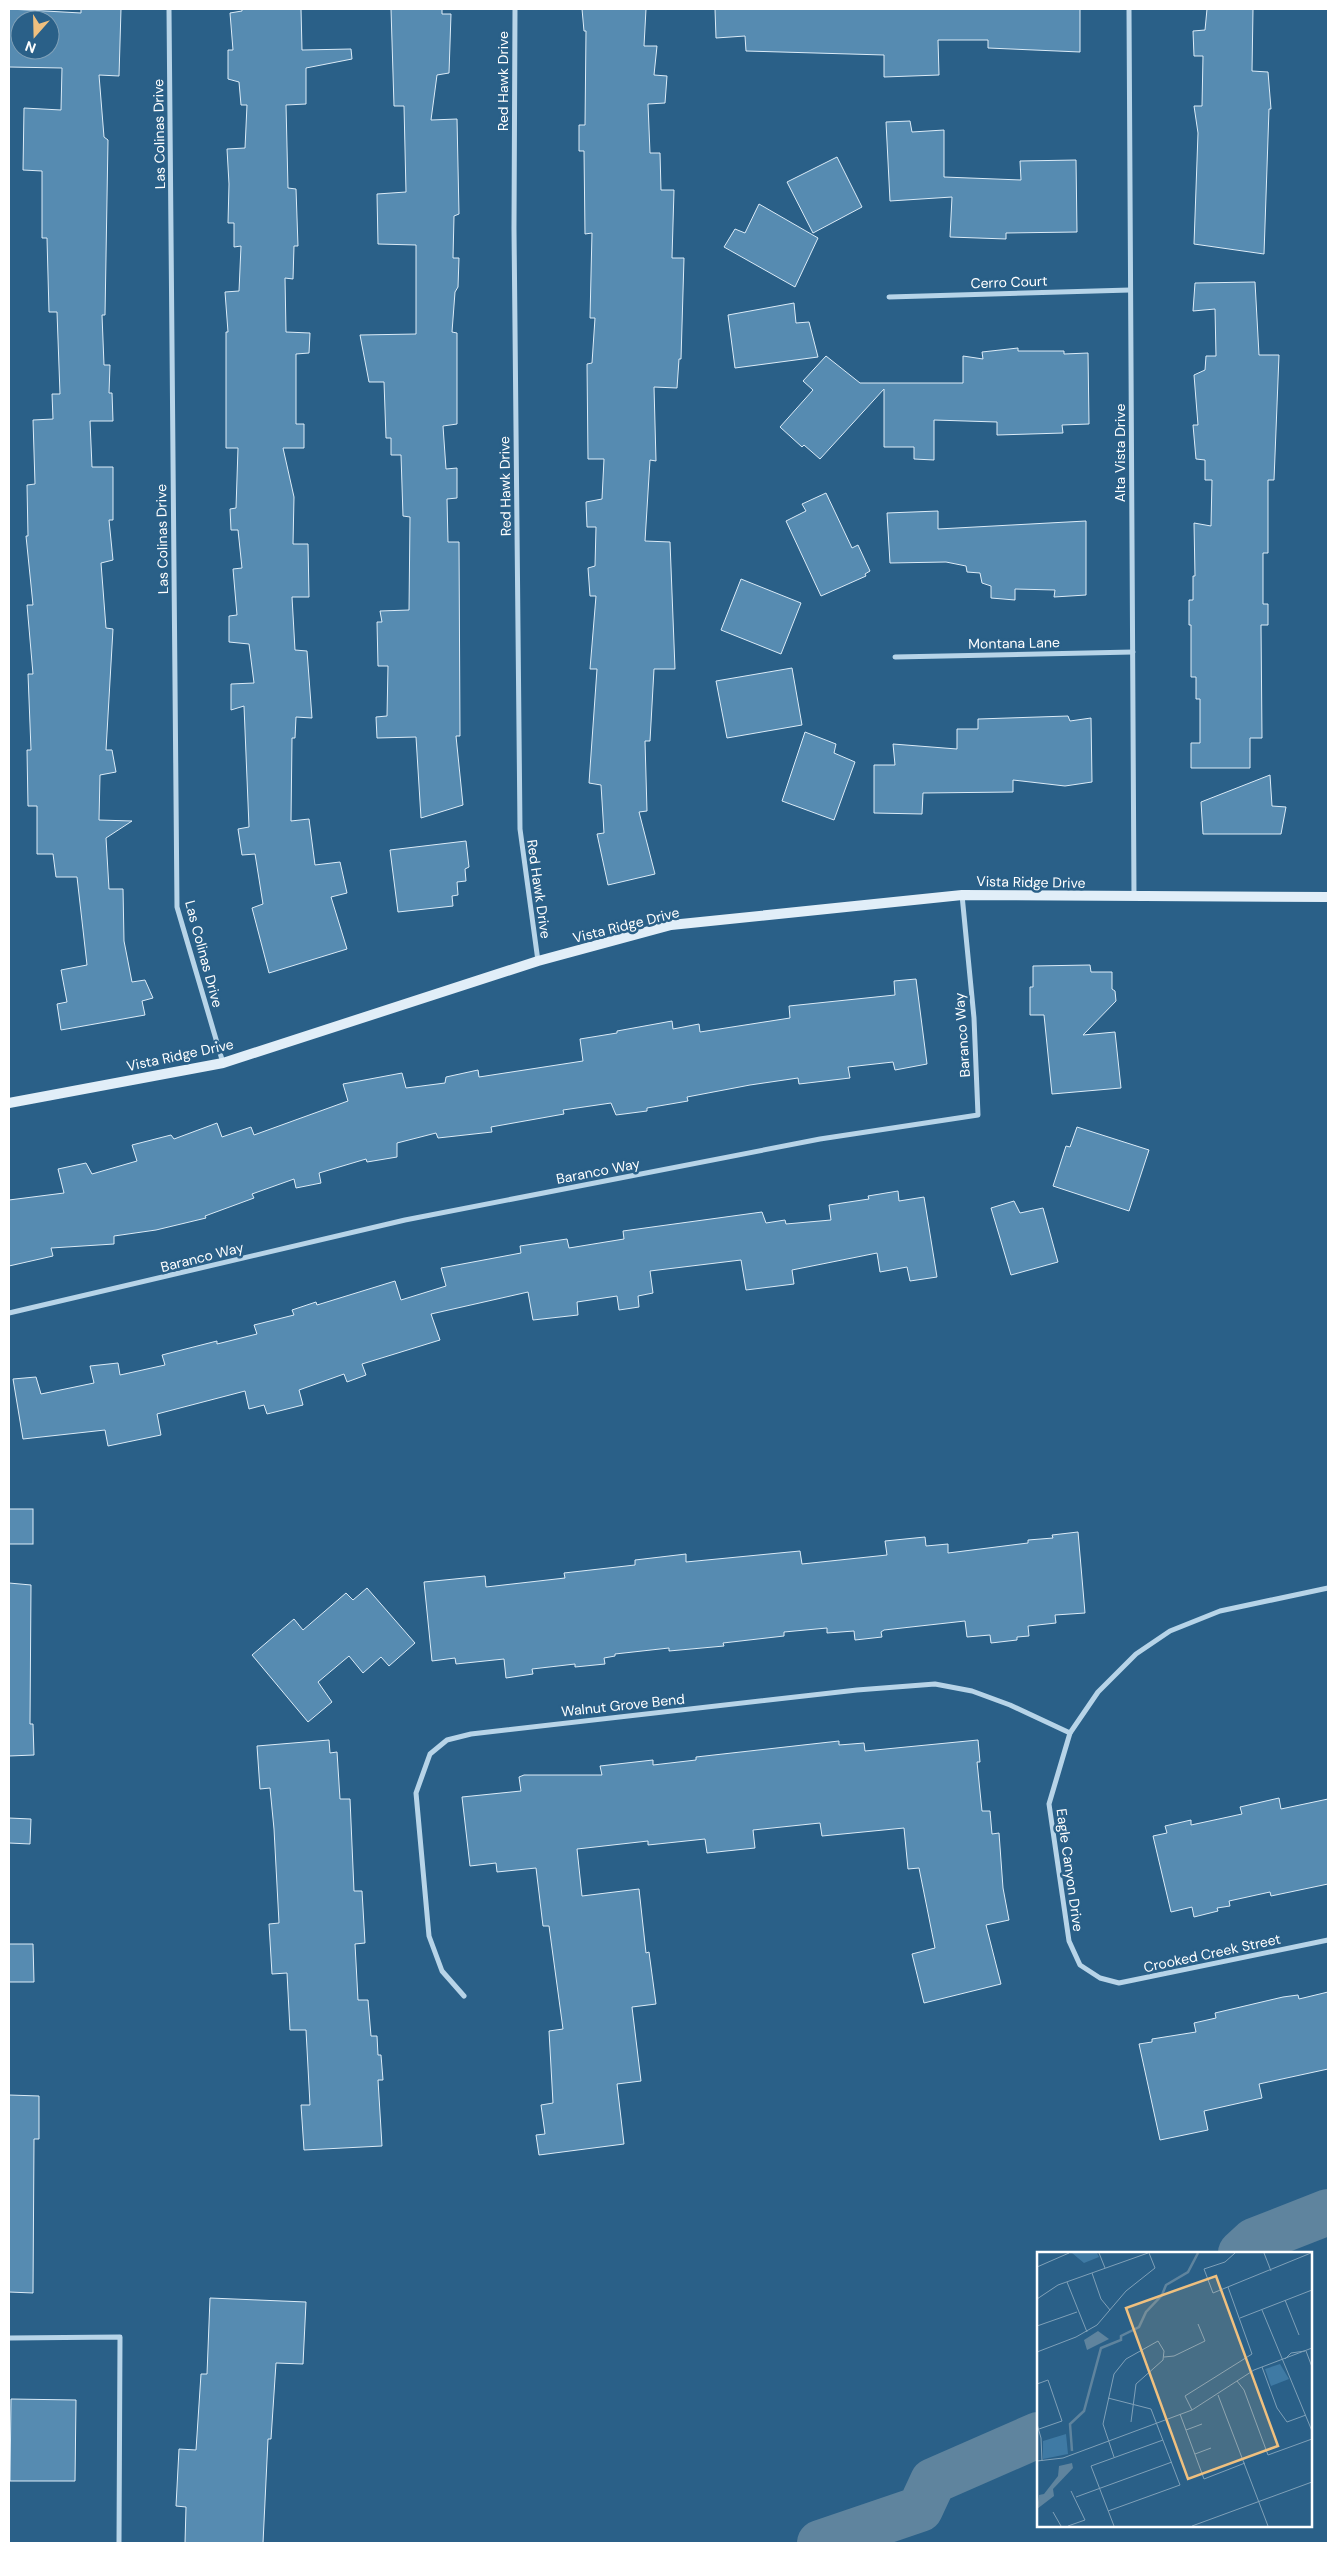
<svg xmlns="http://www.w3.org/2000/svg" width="1337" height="2552" viewBox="0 0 1337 2552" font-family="'DM Sans',sans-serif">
<rect width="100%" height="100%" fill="#2a6088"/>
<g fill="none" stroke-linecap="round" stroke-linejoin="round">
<!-- river -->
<g stroke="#5f849e" stroke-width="46">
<path d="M1241 2253 1254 2241 1328 2212"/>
<path d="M820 2543 920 2509 933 2481 1038 2435"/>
</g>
</g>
<!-- building -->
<g fill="#568bb1" stroke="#dbebf7" fill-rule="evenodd">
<path d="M9 9 81 13V9H121L119 76 99 75 104 137 108 140 105 315H102L104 365H110L109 393H112L113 421H90L92 467H113V520H109L113 560 101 563 106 628 113 629 106 750H112L116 772 100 775 99 820 132 821 106 838 109 889H123L124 941 132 982 145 980 153 998 142 1001 145 1015 61 1030 57 1004 67 1002 61 970 87 965 77 877H56L53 854H37V806H28L27 750H31L28 674H33L27 605H33L26 536H28L27 485 35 484 33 420 53 419 52 394H60L57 312H49L47 238H42V171L23 170 24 108 61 110 62 68 9 67ZM20 20H50V50H20Z"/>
<path d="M242 9H301L302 50 351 49 352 59 306 68V104L286 105 288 188 296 189 298 246H294L293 279 285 278 286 332 310 333 309 353 296 354V424H304V448H283L294 497 293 544H308L309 597H292L295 650 307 651 312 718 296 717 295 738H292L291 821 309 819 315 865 340 862 347 893 331 897 347 949 269 973 252 908 263 904 255 854 242 855 238 829 249 827 244 706 231 710V684L254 683 249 644 229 642V616L237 615 233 569 242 568 238 530H231L230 509 236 508 238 448H226V332H228L225 292 239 291 241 246 234 247V223H228L229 184 227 149 245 148 247 105H241L239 82 228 79V50H233L230 13 242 11Z"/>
<path d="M391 9H442V14H451L449 73 437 75 431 120 457 119 459 214 454 216 453 258H459L458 287 455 292 452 332 457 333V424L443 426 446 469 457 468V498L447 499 448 542H459L460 736H456L463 805 421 818 416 737 377 738 376 717 387 716 388 666H378L377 622H382L380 611 409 610 410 517 403 516 401 455H391V438H386L384 382H369L360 335 416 334V245L378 244 377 194 406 192 404 106H394Z"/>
<path d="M582 9H646L644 46H657L654 75 667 76 665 103 648 104 650 153H660L661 190H674L672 258H684L681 359H679L677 388 654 387 656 461 650 460 645 541 670 542 675 669H654L650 741H645L647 811 639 812 655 874 608 885 597 834 604 833 601 785 589 783 597 669H590L596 596H590L588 568 595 566 596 527H587L586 502 602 499 604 459H588L587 364 592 363 595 318H590L592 233 585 234 584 151H579V125H585L586 31H584Z"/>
<path d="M715 9H1080V52L988 48V40H938L939 75 884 77V55L746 51 745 36 716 38Z"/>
<path d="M1207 9H1253L1252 71 1268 72 1271 109H1269L1264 254 1194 244 1198 133 1194 106H1202L1203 56H1194L1193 31 1205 30Z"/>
<path d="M910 121 912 132 944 130V177L1021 180 1020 161 1076 160 1077 232 1006 233V239L950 237 952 197 890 201 886 122Z"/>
<path d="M837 157 862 207 813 233 787 182Z"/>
<path d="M759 204 818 238 795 287 724 247 735 229 745 233Z"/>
<path d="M1255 282 1259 355H1279L1274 480H1268V553H1263V604H1268V625H1261L1262 738H1250V768H1191V743H1200V699H1196V677H1191V625H1189V600H1193V576H1195L1194 523 1211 526 1212 480H1205V460L1196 459 1193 425H1198L1194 375 1205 370 1206 356H1216L1215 309 1193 311 1195 283Z"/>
<path d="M794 303 796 323 809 322 818 357 735 368 728 315Z"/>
<path d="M1018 348V351H1064V354L1088 353 1089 424 1062 425 1063 433 997 435V422L934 420V460L914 459V447H884V389L820 459 804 445 802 447 780 427 813 390 803 381 826 356 860 383H963V356L983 359 982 352Z"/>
<path d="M826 493 852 548 858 545 870 571 865 574 866 576 821 596 786 521 806 511 802 504Z"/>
<path d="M938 511V529L1086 521V595L1054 597 1055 590 1015 589V600L991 598V586L982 583 980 573 967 572 966 566 946 562 890 563 887 513Z"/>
<path d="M741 579 801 603 781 654 721 630Z"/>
<path d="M792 668 802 725 727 738 716 681Z"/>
<path d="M1068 716 1070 721 1091 718 1092 782 1065 786 1013 780V792L923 793 922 814 874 813V765H895L893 744 957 749V729H978V719Z"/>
<path d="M805 732 836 744 834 753 855 762 834 820 782 801Z"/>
<path d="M1270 775 1272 806 1286 807 1281 834H1203L1201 802Z"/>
<path d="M466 841 469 867 465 869 466 881 457 882 458 895 452 896 453 906 398 912 390 850Z"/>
<path d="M1090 965 1091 972H1112V989L1115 991 1116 1001 1083 1035 1115 1032 1121 1088 1052 1094 1044 1015H1030V987H1033V966Z"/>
<path d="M916 979 927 1064 895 1070 893 1062 848 1067 850 1078 799 1084 798 1078 750 1085 687 1097 688 1101 647 1108V1111L616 1115 611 1103 563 1110 564 1114 491 1127 492 1132 438 1138 436 1133 397 1143V1157L367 1162 366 1159 319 1173 321 1183 296 1188 294 1179 252 1194 254 1198 205 1216 206 1218 156 1230 114 1236V1244L51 1248 53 1256 9 1266V1200L64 1193 58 1169 86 1163 92 1174 137 1161 132 1145 171 1135 174 1139 217 1123 222 1137 251 1127 254 1135 348 1101 343 1084 402 1073 406 1088 445 1083 446 1077 478 1070 479 1077 583 1061 580 1039 617 1033V1031L672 1021 673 1029 699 1024 700 1032 790 1018 789 1006 895 995 894 981Z"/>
<path d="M1077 1127 1149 1150 1129 1211 1053 1186 1066 1146 1070 1147Z"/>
<path d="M898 1191 899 1201 924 1197 937 1277 910 1281 907 1267 880 1272 877 1253 792 1270 794 1284 746 1290 741 1260 650 1271 653 1293 638 1296 639 1307 619 1310 617 1296 577 1302 578 1315 533 1320 528 1292 431 1314 440 1340 362 1364 366 1375 347 1382 344 1374 299 1390 303 1405 267 1414 264 1405 249 1409 245 1391 157 1414 161 1435 108 1446 105 1430 23 1439 13 1379 36 1377 41 1394 94 1383 90 1366 118 1363 120 1375 165 1365 162 1355 217 1341V1344L257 1334 254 1325 294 1315 292 1310 316 1302 317 1305 395 1281 401 1300 446 1286 441 1268 521 1253 520 1246 567 1239 569 1248 624 1239 623 1231 762 1212 766 1223 785 1220 786 1224 831 1220 829 1205 869 1199 868 1196Z"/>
<path d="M1014 1201 1020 1213 1043 1208 1058 1262 1011 1275 991 1208Z"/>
<rect x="9" y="1509" width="24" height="35"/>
<path d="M1078 1532 1085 1613 1055 1615 1056 1623 1028 1626 1029 1636 1017 1637V1640L991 1643 990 1635 967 1637 965 1621 884 1630 881 1632 882 1637 855 1640 854 1631 827 1633V1628L784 1632V1636L723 1643 724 1646 669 1651V1648L615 1654V1656L604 1658 605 1664 575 1667V1664L532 1669 533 1674 506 1678 504 1659 456 1664 455 1658 432 1661 424 1582 485 1576 486 1587 565 1578 564 1573 635 1565V1560L686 1554V1562L800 1551 802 1564 887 1555 885 1541 925 1537 926 1546 948 1544V1553L1028 1543V1540L1053 1538 1052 1535Z"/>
<path d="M9 1583 31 1585 30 1724H33L34 1755 9 1756Z"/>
<path d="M367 1588 415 1643 389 1666 381 1657 363 1673 349 1656 318 1682 332 1702 308 1722 252 1655 294 1619 303 1630 346 1593 353 1600Z"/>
<path d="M329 1740 330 1753 337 1752 340 1799H350L354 1891H362L365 1943 355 1944 358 2000H368L371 2036H377L378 2055H381L383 2080H378L382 2146 304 2150 301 2105H310L306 2030H290L287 1973 272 1974 269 1924 279 1923 274 1829 270 1788 260 1789 257 1746Z"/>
<path d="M978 1740 980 1762H977L982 1811H990L992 1834 999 1833 1003 1888 1009 1920 986 1925 1001 1984 924 2003 912 1954 935 1948 919 1868 908 1869 904 1828 822 1836 820 1823 753 1830 755 1848 707 1853 705 1839 648 1845V1841L577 1849 582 1896 639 1889 646 1953 649 1952 656 2004 632 2007 641 2081 617 2084 624 2144 539 2155 536 2135 545 2134 541 2105 553 2103 549 2031 563 2029 549 1926H543L536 1868 497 1872 496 1863 470 1866 462 1797 521 1791 519 1777 524 1775H602L600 1766 653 1760V1765L696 1760V1757L839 1741V1745L864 1743 865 1751Z"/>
<path d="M1279 1798 1281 1809 1328 1799V1884L1271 1896 1270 1892 1229 1901 1230 1906 1217 1908 1218 1911 1194 1917 1192 1907 1171 1912 1153 1836 1167 1833 1165 1826 1191 1820V1825L1242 1814 1240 1807Z"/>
<path d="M9 1818 31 1819 30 1844 9 1843Z"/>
<path d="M9 1944H33L34 1982H9Z"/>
<path d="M1328 1992V2069L1259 2084 1262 2098 1204 2111 1208 2130 1160 2140 1139 2044 1152 2042V2039L1196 2032 1194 2023 1216 2018 1215 2013 1283 1997 1298 1995 1299 1999Z"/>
<path d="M9 2095 39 2096V2139H34L33 2293 9 2292Z"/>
<path d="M210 2298 306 2302 303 2364 276 2363 271 2439H268L263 2543H185L186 2507 176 2506 179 2449 196 2450 201 2374H207Z"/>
<path d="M11 2399 76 2400 75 2481H10Z"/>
</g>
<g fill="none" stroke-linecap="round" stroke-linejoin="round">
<!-- street -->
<g stroke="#b7d4e8" stroke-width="5">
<path d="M169 9 177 907 223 1063"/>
<path d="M515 9 514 228 520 829 538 961"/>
<path d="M1129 9 1134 896"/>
<path d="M889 297 1130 290"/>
<path d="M895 657 1133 652"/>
<path d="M9 1313 405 1220 820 1139 978 1115 974 1018 962 895"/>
<path d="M1328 1588 1220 1611 1170 1631 1136 1654 1098 1692 1070 1733 1049 1804 1069 1941 1080 1965 1100 1978 1119 1983 1328 1940"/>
<path d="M464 1996 442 1971 429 1936 416 1793 430 1754 447 1740 471 1734 857 1690 935 1684 972 1691 1010 1705 1070 1733"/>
<path d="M9 2338 120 2337 119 2543"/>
</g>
<!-- secondary -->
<path stroke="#e1eef8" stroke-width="10" d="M9 1103 223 1063 538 961 671 925 962 895 1328 897"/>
</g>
<g text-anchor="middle" stroke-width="5" stroke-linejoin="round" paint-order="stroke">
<!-- street labels -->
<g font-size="14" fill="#fff" stroke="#2a6088">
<text transform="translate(503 81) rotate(-90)" y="5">Red Hawk Drive</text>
<text transform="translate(159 134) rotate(-91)" y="5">Las Colinas Drive</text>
<text transform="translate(1009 282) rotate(-2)" y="5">Cerro Court</text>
<text transform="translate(1120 453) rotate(-90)" y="5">Alta Vista Drive</text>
<text transform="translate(505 486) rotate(-91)" y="5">Red Hawk Drive</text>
<text transform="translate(162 539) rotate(-91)" y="5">Las Colinas Drive</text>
<text transform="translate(1014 643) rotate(-1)" y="5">Montana Lane</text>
<text transform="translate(1031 882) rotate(1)" y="5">Vista Ridge Drive</text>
<text transform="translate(539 889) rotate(82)" y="5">Red Hawk Drive</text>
<text transform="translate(626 925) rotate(-14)" y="5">Vista Ridge Drive</text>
<text transform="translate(204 954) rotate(75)" y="5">Las Colinas Drive</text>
<text transform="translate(962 1035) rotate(-94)" y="5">Baranco Way</text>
<text transform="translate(180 1055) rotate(-12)" y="5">Vista Ridge Drive</text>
<text transform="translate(598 1171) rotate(-11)" y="5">Baranco Way</text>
<text transform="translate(202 1257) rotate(-14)" y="5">Baranco Way</text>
<text transform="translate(623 1705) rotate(-6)" y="5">Walnut Grove Bend</text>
<text transform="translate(1070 1870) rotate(82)" y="5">Eagle Canyon Drive</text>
<text transform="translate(1212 1953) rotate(-12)" y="5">Crooked Creek Street</text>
</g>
</g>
<!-- overview -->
<g transform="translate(1037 2252)">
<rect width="275" height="275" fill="#2a6088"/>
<path d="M35 1H60L62 5 47 11ZM243 112 252 127 234 134 228 117ZM29 182 31 202 6 207V189Z" fill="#3f7aa4"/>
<path d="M61 79 72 87 50 98 47 88ZM35 211 36 216 16 237 17 244 0 257 2 243 7 242 21 224 22 214Z" fill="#5f849e"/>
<path fill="none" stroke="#5f849e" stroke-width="2.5" d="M35 199 33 172 47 159 64 96 84 88V84L102 75 109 60 125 43 129 33 151 20 161 1"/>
<path fill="none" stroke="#7fa0b8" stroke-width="1" d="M62 1 68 16M198 1 188 10 167 17 176 41 274 1M227 1 234 19M0 15 32 1M55 21 64 47 73 58M30 30 50 80M0 47 21 33 111 1M248 48 262 83M225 58 275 179M203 66 275 38M0 74 40 60M269 99 275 115M0 100 39 85 60 73 89 39 118 16 112 1M127 105 137 104 168 89 161 72M248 107 254 101 268 99M225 115 240 156 250 170 269 163M200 129 207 138 231 203 275 187M0 132 11 128 25 169 2 177M181 143 231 274M155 158 148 144 215 102 191 35M143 162 167 227 208 211M0 172 4 186 5 209M149 178 165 172M158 202 174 196M77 205 66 172 77 122 89 107 121 89 127 99 126 108 99 132 94 170M0 209 26 206 155 158 217 118 275 96M39 245 135 210M71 259 143 233 114 157 71 146M16 260 24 274M31 274 48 268 34 239M77 274 54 214 126 188M155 274 275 230"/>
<path fill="#efc07f" fill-opacity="0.15" stroke="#efc07f" stroke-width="2.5" d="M179 24 241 194 151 227 89 56Z"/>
<rect width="275" height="275" fill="none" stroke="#fff" stroke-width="2.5"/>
</g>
<!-- border -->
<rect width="1337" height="2552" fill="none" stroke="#ffffff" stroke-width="20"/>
<!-- north arrow -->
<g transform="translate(35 35) rotate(200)"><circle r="24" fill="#2a6088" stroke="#7fa0b8"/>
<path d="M0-4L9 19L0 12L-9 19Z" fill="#efc07f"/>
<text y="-8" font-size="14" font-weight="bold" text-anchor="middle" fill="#ffffff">N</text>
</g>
</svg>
